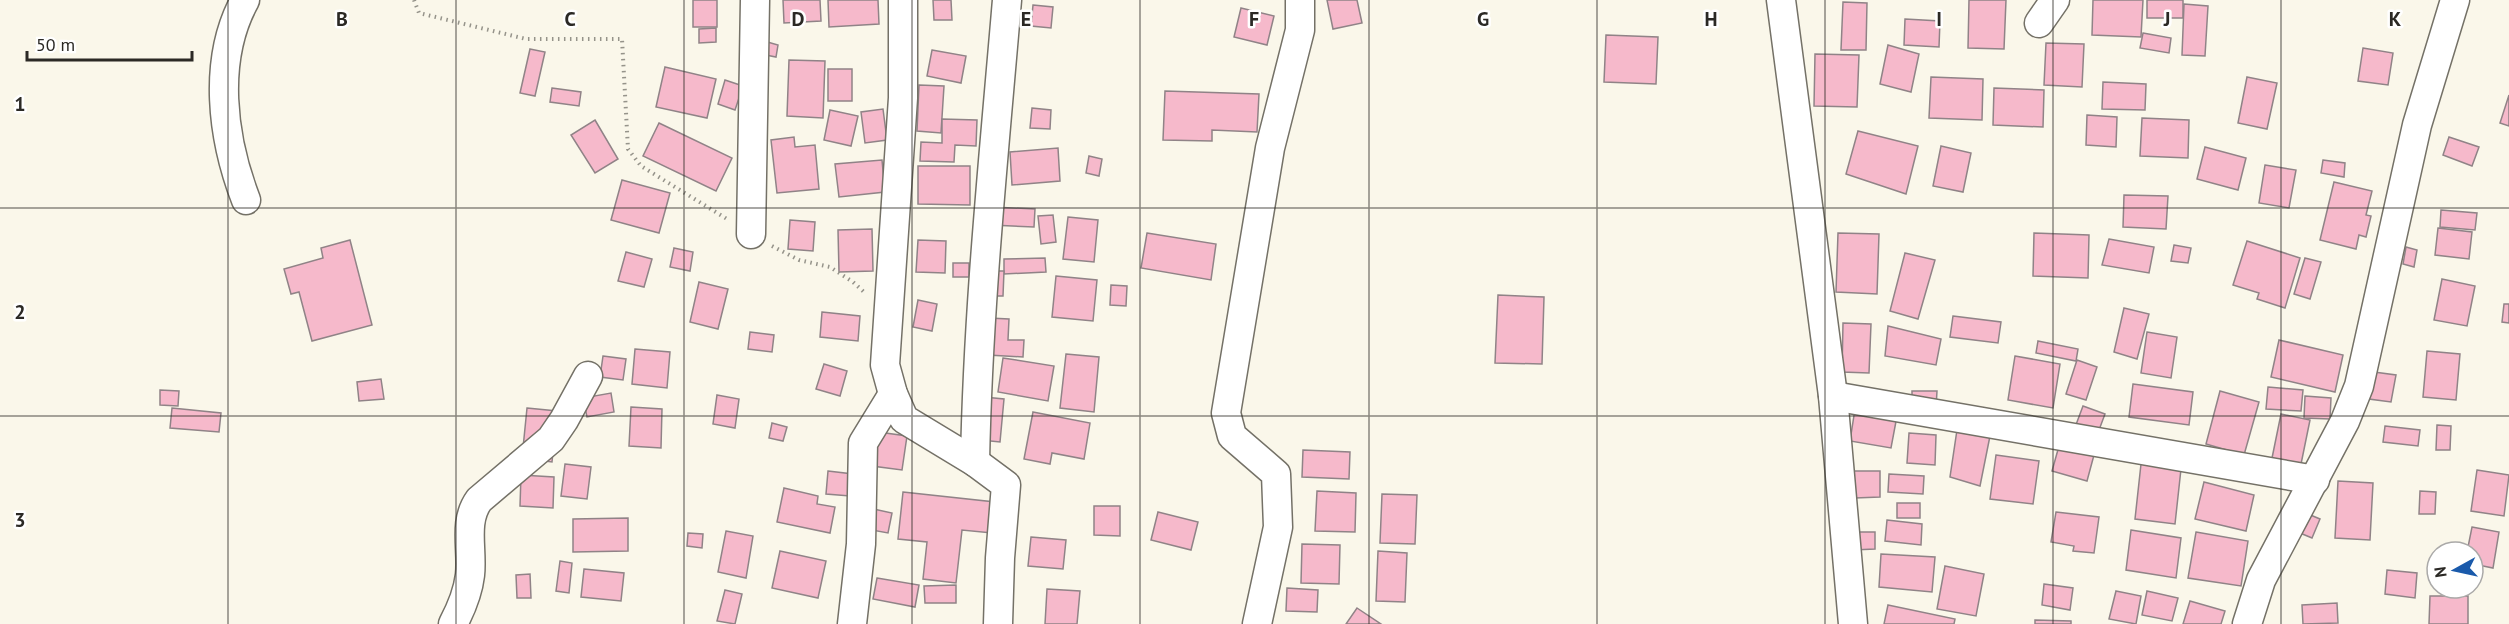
<svg xmlns="http://www.w3.org/2000/svg" width="2509" height="624" viewBox="0 0 2509 624" font-family="'PT Sans',sans-serif">
<rect width="100%" height="100%" fill="#faf7ea"/>
<!-- building -->
<g fill="#f6b9cb" stroke="#908387" stroke-width="1.5">
<rect x="693" y="0" width="24" height="27"/>
<path d="M783 0H820L821 21 784 23Z"/>
<path d="M828 0H878L879 24 829 27Z"/>
<path d="M933 0H951L952 20H934Z"/>
<path d="M1327 0H1357L1362 23 1333 29Z"/>
<path d="M1969 0H2006L2004 49 1968 48Z"/>
<path d="M2093 0H2143L2141 37 2092 35Z"/>
<rect x="2147" y="0" width="36" height="18"/>
<path d="M1843 2 1867 3 1866 50H1841Z"/>
<path d="M2184 4 2208 6 2205 56 2182 55Z"/>
<path d="M1033 5 1053 7 1051 28 1031 26Z"/>
<path d="M1241 8 1274 16 1267 45 1234 37Z"/>
<path d="M1905 19 1940 21 1939 47 1904 45Z"/>
<path d="M716 28V42L699 43V29Z"/>
<path d="M2143 33 2171 38 2169 53 2140 48Z"/>
<path d="M1606 35 1658 37 1656 84 1604 82Z"/>
<path d="M764 41 778 45 776 57 761 54Z"/>
<path d="M2046 43 2084 44 2082 87 2044 85Z"/>
<path d="M1888 45 1919 54 1911 92 1880 84Z"/>
<path d="M2363 48 2393 53 2388 85 2358 81Z"/>
<path d="M530 49 545 52 535 96 520 93Z"/>
<path d="M932 50 966 56 961 83 927 76Z"/>
<path d="M1815 54 1859 55 1857 107 1814 106Z"/>
<path d="M789 60 825 61 823 118 787 116Z"/>
<path d="M665 67 716 79 707 118 656 107Z"/>
<rect x="828" y="69" width="24" height="32"/>
<path d="M1931 77 1983 79 1982 120 1929 118Z"/>
<path d="M2247 77 2277 83 2267 129 2238 123Z"/>
<path d="M725 80 743 86 735 110 718 104Z"/>
<path d="M2103 82 2146 84 2145 110 2102 109Z"/>
<path d="M919 85 944 86 941 133 917 131Z"/>
<path d="M552 88 581 92 579 106 550 102Z"/>
<path d="M1994 88 2044 90 2043 127 1993 125Z"/>
<path d="M1165 91 1259 94 1257 132 1212 130V141L1163 140Z"/>
<path d="M2509 95V126L2500 123Z"/>
<path d="M1032 108 1051 110 1050 129 1030 128Z"/>
<path d="M883 109 887 140 865 143 861 112Z"/>
<path d="M830 110 858 116 851 146 824 140Z"/>
<path d="M2087 115 2117 117 2116 147 2086 145Z"/>
<path d="M2142 118 2189 120 2188 158 2140 156Z"/>
<path d="M942 119 977 120 976 146 955 145 954 162 920 161 921 142 942 143Z"/>
<path d="M595 120 618 159 595 173 571 135Z"/>
<path d="M659 123 732 158 716 191 643 156Z"/>
<path d="M1858 131 1918 146 1906 194 1846 174Z"/>
<path d="M794 137 795 147 815 145 819 189 777 193 771 140Z"/>
<path d="M2449 137 2479 147 2472 166 2443 155Z"/>
<path d="M1941 146 1971 153 1963 192 1933 186Z"/>
<path d="M2205 147 2246 158 2238 190 2197 179Z"/>
<path d="M1058 148 1060 181 1012 185 1010 152Z"/>
<path d="M1089 156 1102 159 1099 176 1086 173Z"/>
<path d="M882 160 885 192 839 197 835 164Z"/>
<path d="M2323 160 2345 163 2344 177 2321 173Z"/>
<path d="M2265 165 2296 170 2289 208 2259 203Z"/>
<path d="M918 166H970V205L918 204Z"/>
<path d="M622 180 670 193 659 233 611 220Z"/>
<path d="M2334 182 2372 191 2366 215 2371 216 2366 237 2359 235 2356 249 2320 240Z"/>
<path d="M2124 195 2168 196 2166 229 2123 227Z"/>
<path d="M992 207 1035 209 1034 227 991 225Z"/>
<path d="M2441 210 2477 213 2475 230 2440 227Z"/>
<path d="M1053 215 1056 242 1041 244 1038 216Z"/>
<path d="M1068 217 1098 220 1094 262 1063 259Z"/>
<path d="M790 220 815 222 813 251 788 249Z"/>
<path d="M2438 228 2472 232 2469 259 2435 255Z"/>
<path d="M872 229 873 271 839 272 838 230Z"/>
<path d="M1147 233 1216 244 1211 280 1141 268Z"/>
<path d="M1838 233 1879 234 1877 294 1836 292Z"/>
<path d="M2034 233 2089 235 2088 278 2033 276Z"/>
<path d="M2109 239 2154 247 2149 273 2102 265Z"/>
<path d="M350 240 372 325 312 341 299 292 291 294 284 269 323 258 321 248Z"/>
<path d="M918 240 946 241 945 273 916 272Z"/>
<path d="M2247 241 2300 258 2285 308 2257 299 2259 293 2233 285Z"/>
<path d="M2174 245 2191 248 2188 263 2171 261Z"/>
<path d="M2406 247 2417 250 2414 267 2403 264Z"/>
<path d="M674 248 693 252 690 271 670 267Z"/>
<path d="M626 252 652 259 644 287 618 281Z"/>
<path d="M1905 253 1935 260 1918 319 1890 311Z"/>
<path d="M1045 258 1046 272 1004 274V259Z"/>
<path d="M2305 258 2321 262 2310 299 2294 294Z"/>
<rect x="953" y="263" width="16" height="14"/>
<path d="M989 271H1004L1003 296H988Z"/>
<path d="M1056 276 1097 280 1093 321 1052 317Z"/>
<path d="M2442 279 2475 286 2467 326 2434 320Z"/>
<path d="M699 282 728 289 718 329 690 322Z"/>
<path d="M1111 285 1127 286 1126 306 1110 305Z"/>
<path d="M1498 295 1544 297 1542 364 1495 363Z"/>
<path d="M918 300 937 304 932 331 913 327Z"/>
<path d="M2504 304H2509V323L2502 322Z"/>
<path d="M2124 308 2149 314 2137 359 2114 352Z"/>
<path d="M822 312 860 316 858 341 820 337Z"/>
<path d="M1953 316 2001 322 1998 343 1950 337Z"/>
<path d="M989 318 1009 319 1008 340H1024L1023 357 988 355Z"/>
<path d="M1843 323 1871 324 1869 373 1842 372Z"/>
<path d="M1888 326 1941 339 1936 365 1885 356Z"/>
<path d="M750 332 774 335 772 352 748 349Z"/>
<path d="M2147 332 2177 337 2171 378 2141 373Z"/>
<path d="M2279 340 2343 355 2335 392 2271 377Z"/>
<path d="M2038 341 2078 349 2076 361 2036 353Z"/>
<path d="M635 349 670 352 667 388 632 384Z"/>
<path d="M2427 351 2460 354 2456 400 2423 397Z"/>
<path d="M1066 354 1099 357 1094 412 1060 408Z"/>
<path d="M603 356 626 359 623 380 600 377Z"/>
<path d="M2015 356 2060 364 2053 408 2008 400Z"/>
<path d="M1003 358 1054 366 1048 401 998 392Z"/>
<path d="M2077 360 2097 367 2086 400 2066 394Z"/>
<path d="M824 364 847 371 840 396 816 389Z"/>
<path d="M2374 372 2396 375 2391 402 2369 399Z"/>
<path d="M381 379 384 399 359 401 357 382Z"/>
<path d="M2133 384 2193 392 2189 425 2129 417Z"/>
<path d="M2268 387 2303 390 2301 411 2266 409Z"/>
<path d="M160 390 179 391 178 406 160 405Z"/>
<path d="M1912 391H1937L1936 408 1912 407Z"/>
<path d="M2220 391 2259 402 2244 455 2206 444Z"/>
<path d="M611 393 614 412 587 417 583 398Z"/>
<path d="M717 395 739 399 735 428 713 424Z"/>
<path d="M2305 396 2331 398 2330 419 2304 418Z"/>
<path d="M984 397 1004 399 1000 442 981 440Z"/>
<path d="M2083 406 2105 414 2096 438 2074 430Z"/>
<path d="M631 407 662 409 661 448 629 446Z"/>
<path d="M172 408 221 413 219 432 170 428Z"/>
<path d="M527 408 557 411 552 462 522 458Z"/>
<path d="M1855 409 1897 416 1891 448 1850 441Z"/>
<path d="M1033 412 1090 423 1084 459 1052 453 1050 464 1024 459Z"/>
<path d="M2281 414 2310 420 2300 469 2271 463Z"/>
<path d="M772 423 787 427 783 441 769 438Z"/>
<path d="M2437 425 2451 426 2450 450H2436Z"/>
<path d="M2385 426 2420 430 2418 446 2383 442Z"/>
<path d="M1957 430 1990 436 1980 486 1950 477Z"/>
<path d="M878 432 907 436 902 470 872 466Z"/>
<path d="M1909 433 1936 435 1935 465 1907 463Z"/>
<path d="M2059 446 2094 455 2087 481 2052 471Z"/>
<path d="M1303 450 1350 452 1349 479 1302 477Z"/>
<path d="M1996 455 2039 461 2033 504 1990 499Z"/>
<path d="M565 464 591 467 587 499 561 496Z"/>
<path d="M2141 464 2181 469 2175 524 2135 519Z"/>
<path d="M2477 470 2509 475 2504 516 2471 511Z"/>
<path d="M828 471 853 474 850 496 826 494Z"/>
<path d="M1854 471H1880V497L1855 498Z"/>
<path d="M1889 474 1924 476 1923 494 1888 492Z"/>
<path d="M521 475 554 477 553 508 520 506Z"/>
<path d="M2338 481 2373 483 2370 540 2335 538Z"/>
<path d="M2204 482 2254 495 2246 531 2195 519Z"/>
<path d="M784 488 818 496 817 504 835 507 830 533 777 522Z"/>
<path d="M1317 491 1356 493 1355 532 1315 531Z"/>
<path d="M2420 491 2436 492 2435 514H2419Z"/>
<path d="M903 492 995 502 992 533 962 530 956 583 923 579 927 542 898 539Z"/>
<path d="M1382 494 1417 495 1415 544 1380 543Z"/>
<rect x="1897" y="503" width="23" height="15"/>
<path d="M1094 506H1120V536L1094 535Z"/>
<path d="M869 508 892 513 888 533 866 529Z"/>
<path d="M1158 512 1198 522 1191 550 1151 540Z"/>
<path d="M2056 512 2099 517 2094 553 2073 551 2074 546 2051 542Z"/>
<path d="M2308 514 2320 519 2312 538 2300 533Z"/>
<path d="M628 518V551L573 552V519Z"/>
<path d="M1887 520 1922 524 1921 545 1885 541Z"/>
<path d="M2472 527 2499 532 2493 568 2473 564V552H2467Z"/>
<path d="M2131 530 2181 538 2176 578 2126 570Z"/>
<path d="M726 531 753 536 746 578 718 572Z"/>
<path d="M1852 532H1875V549L1853 550Z"/>
<path d="M2196 532 2248 541 2241 586 2188 578Z"/>
<path d="M688 533 703 534 702 548 687 546Z"/>
<path d="M1031 537 1066 540 1063 569 1028 566Z"/>
<path d="M1302 544 1340 545 1339 584 1301 583Z"/>
<path d="M780 551 826 561 818 598 772 588Z"/>
<path d="M1378 551 1407 553 1405 602 1376 601Z"/>
<path d="M1881 554 1935 557 1932 592 1879 587Z"/>
<path d="M560 561 572 563 569 593 556 591Z"/>
<path d="M1945 566 1984 574 1976 616 1937 609Z"/>
<path d="M584 569 624 573 621 601 581 597Z"/>
<path d="M2387 570 2417 573 2415 598 2385 594Z"/>
<path d="M530 574 531 598H517L516 575Z"/>
<path d="M877 578 919 585 915 607 873 599Z"/>
<path d="M2044 584 2073 588 2070 610 2042 605Z"/>
<path d="M956 585V603H925L924 586Z"/>
<path d="M1287 588 1318 590 1317 612 1286 611Z"/>
<path d="M1047 589 1080 591 1077 624H1045Z"/>
<path d="M725 590 742 594 735 624 717 621Z"/>
<path d="M2116 591 2141 596 2136 624 2109 619Z"/>
<path d="M2147 591 2178 598 2172 621 2142 615Z"/>
<path d="M2430 596H2468V624H2429Z"/>
<path d="M2190 601 2225 611 2221 624H2183Z"/>
<path d="M2337 603 2338 623 2303 624 2302 605Z"/>
<path d="M1888 605 1955 619 1954 624H1884Z"/>
<path d="M1357 608 1381 624H1346Z"/>
<path d="M2035 620 2071 621V624H2035Z"/>
</g>
<g fill="none" stroke-linecap="round" stroke-linejoin="round">
<!-- minor casing -->
<g stroke="#747167" stroke-width="31">
<g id="minor">
<path d="M245 0C212 60 222 138 246 200"/>
<path d="M903 0V98L885 365 893 394 904 419 975 462 1006 485 1000 558 998 624"/>
<path d="M1781 0 1833 396 1853 624"/>
<path d="M2039 23 2055 0"/>
<path d="M751 234 755 0"/>
<path d="M1833 396 2315 480"/>
<path d="M975 462C978 307 994 154 1007 0"/>
<path d="M453 624C461 609 468 592 470 575 473 550 463 522 479 500L551 439 564 420 588 376"/>
<path d="M852 624 861 544 863 443 893 394"/>
<path d="M1257 624 1278 527 1276 474 1232 436 1226 413 1270 148 1300 30V0"/>
<path d="M2247 624 2261 580 2345 421 2359 386 2417 125 2455 0"/>
</g>
</g>
<!-- path -->
<g stroke="#95938a" stroke-width="4" stroke-dasharray="1.5 4.5" stroke-linecap="butt">
<path d="M414 0 419 13 526 39H622L628 149 641 166 727 219"/>
<path d="M772 246 799 260 830 267 853 282 865 293"/>
</g>
<!-- minor -->
<use href="#minor" stroke="#fff" stroke-width="28"/>
</g>
<!-- grid -->
<path fill="none" stroke="#2b2925" stroke-width="1.5" stroke-opacity="0.55" d="M228 0V624M456 0V624M684 0V624M912 0V624M1140 0V624M1369 0V624M1597 0V624M1825 0V624M2053 0V624M2281 0V624M0 208H2509M0 416H2509"/>
<g font-size="20" text-anchor="middle" font-weight="bold" fill="#2b2925" stroke="#fff" stroke-width="5" stroke-linejoin="round" paint-order="stroke">
<text x="342" y="26">B</text>
<text x="570" y="26">C</text>
<text x="798" y="26">D</text>
<text x="1026" y="26">E</text>
<text x="1254" y="26">F</text>
<text x="1483" y="26">G</text>
<text x="1711" y="26">H</text>
<text x="1939" y="26">I</text>
<text x="2167" y="26">J</text>
<text x="2395" y="26">K</text>
<text x="20" y="111">1</text>
<text x="20" y="319">2</text>
<text x="20" y="527">3</text>
</g>
<!-- north arrow -->
<g transform="translate(2455 570) rotate(262)"><circle r="28" fill="#ffffff" stroke="#aaa9a8" stroke-width="1.5"/>
<path d="M0-4.5L10 22L0 15L-10 22Z" fill="#1a5aab"/>
<text y="-9" font-size="16" font-weight="bold" text-anchor="middle" fill="#2b2925">N</text>
</g>
<!-- scale -->
<path d="M27 51v9h165v-9" fill="none" stroke="#2b2925" stroke-width="3"/>
<text x="36" y="51" font-size="18" fill="#2b2925" stroke="#ffffff" stroke-width="4.5" paint-order="stroke">50 m</text>
</svg>
